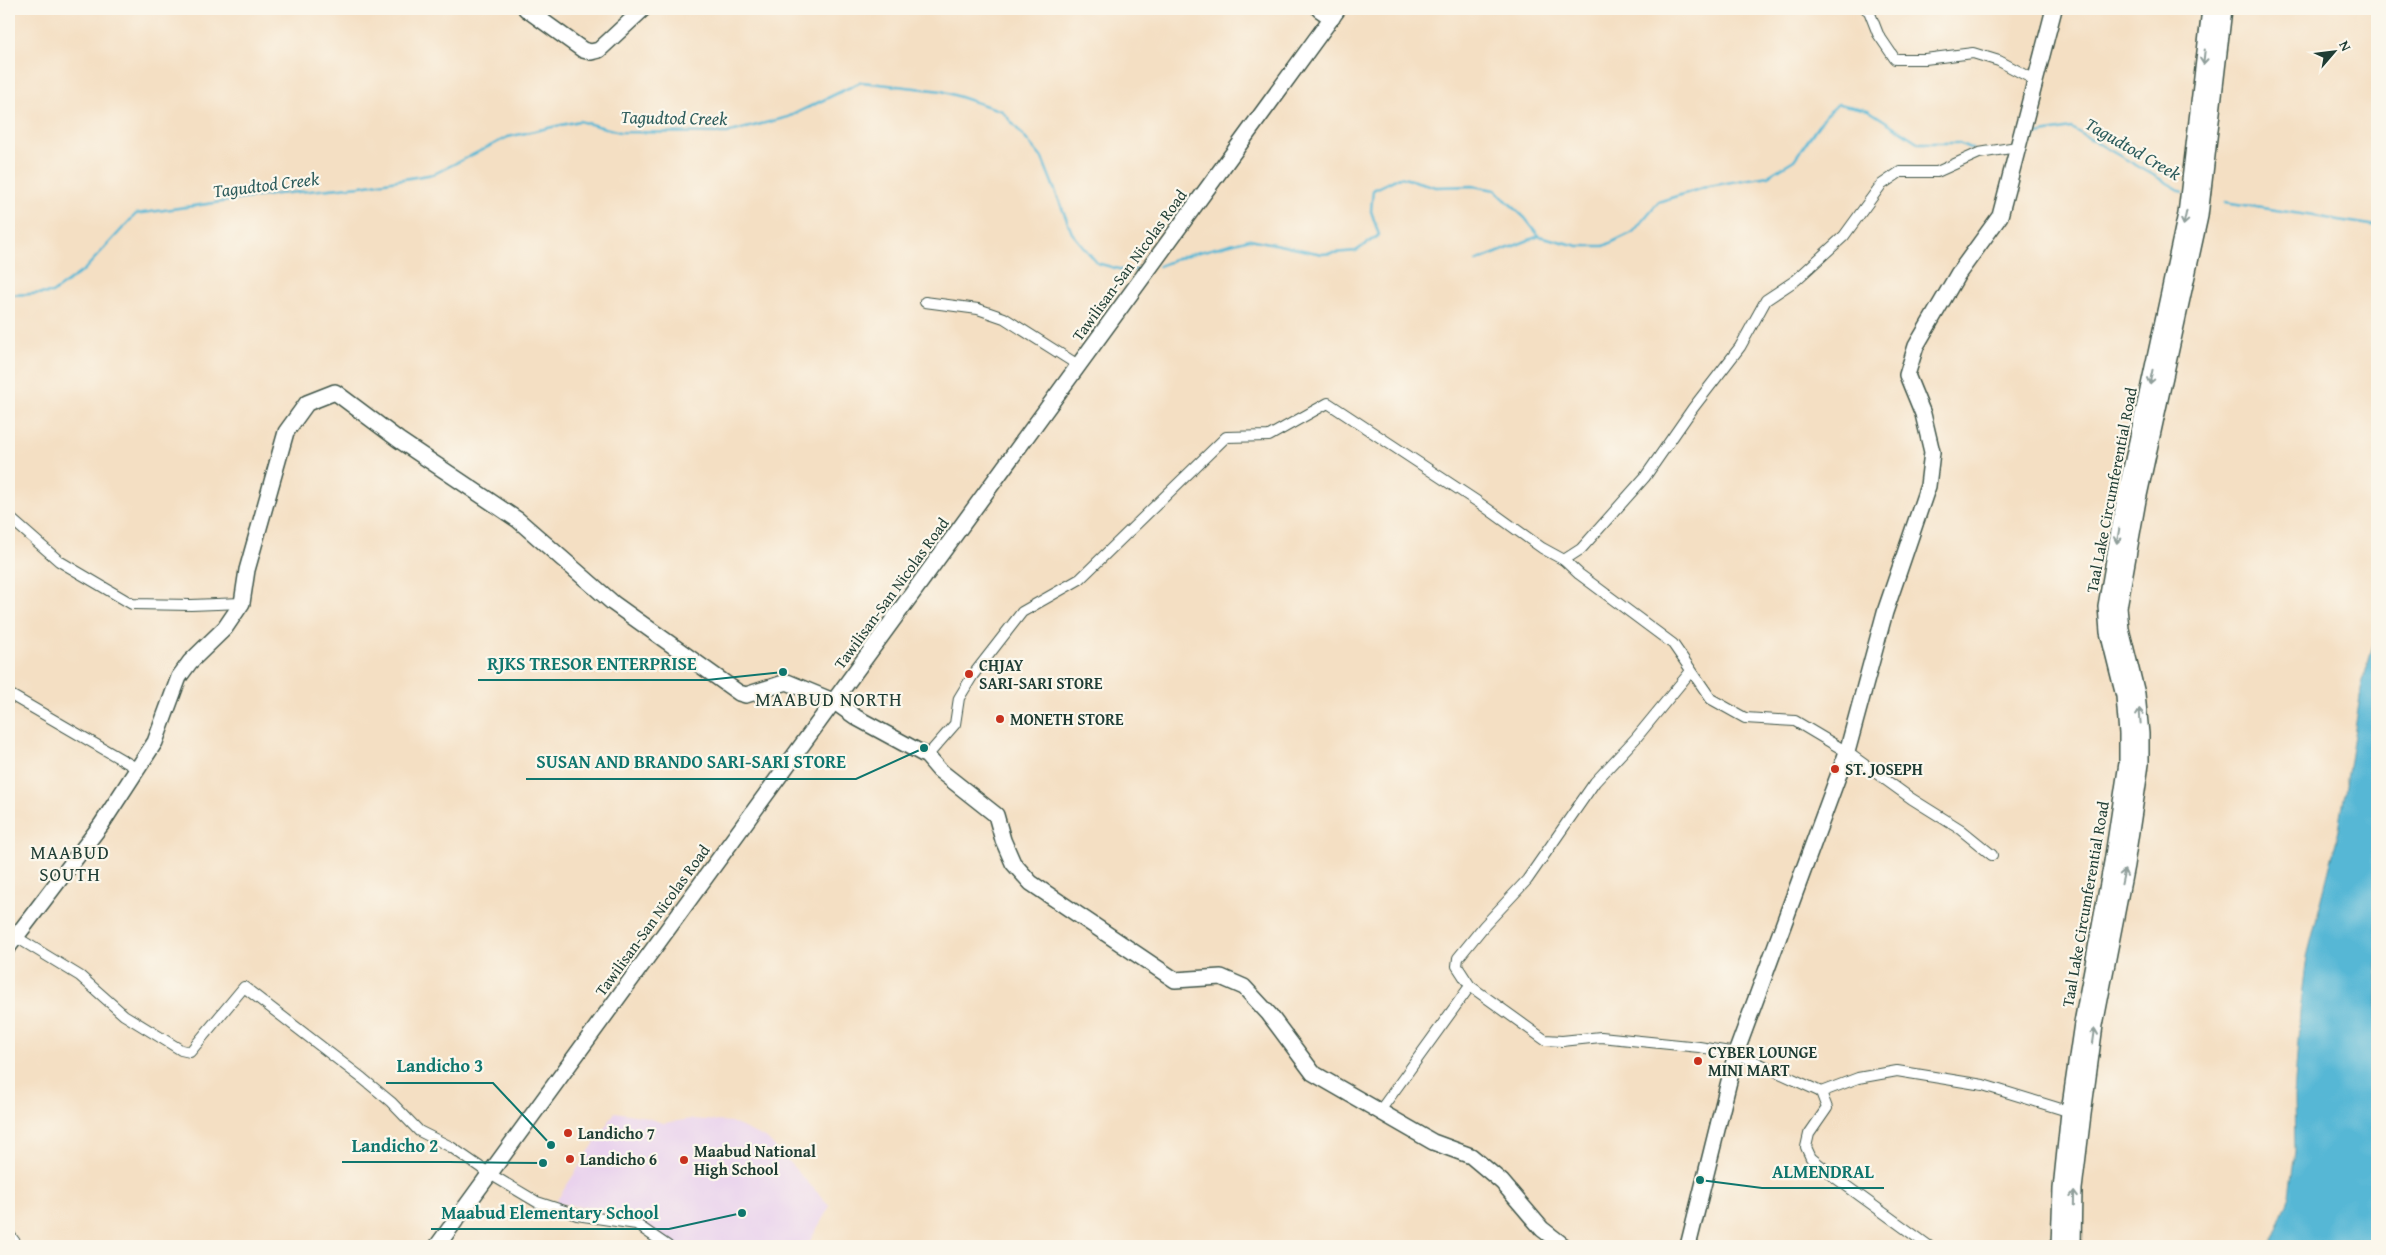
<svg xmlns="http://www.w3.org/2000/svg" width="2386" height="1255" viewBox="0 0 2386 1255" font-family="'Gentium Book Plus',serif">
<rect width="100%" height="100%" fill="#fbf7ec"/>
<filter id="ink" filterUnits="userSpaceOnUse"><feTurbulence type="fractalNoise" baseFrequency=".02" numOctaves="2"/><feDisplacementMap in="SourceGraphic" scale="10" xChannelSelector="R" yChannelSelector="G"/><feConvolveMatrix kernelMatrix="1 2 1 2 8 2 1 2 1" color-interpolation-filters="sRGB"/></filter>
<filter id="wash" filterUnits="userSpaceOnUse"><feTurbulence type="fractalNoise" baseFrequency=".0096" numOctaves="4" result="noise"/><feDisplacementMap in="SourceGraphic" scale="20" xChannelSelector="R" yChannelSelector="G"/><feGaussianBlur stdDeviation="1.12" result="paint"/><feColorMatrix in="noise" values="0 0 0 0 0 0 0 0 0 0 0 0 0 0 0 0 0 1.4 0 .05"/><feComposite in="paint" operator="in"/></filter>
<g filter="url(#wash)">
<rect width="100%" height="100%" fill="#f4dfc3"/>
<!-- built -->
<path fill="#e9d2ed" d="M615 1112 641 1116 663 1123 692 1119 731 1122 767 1139 830 1206 807 1246H677L637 1222 589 1208 555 1203Z"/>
<!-- water -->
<path fill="#56b7d5" stroke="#3a7a84" d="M2377 632V1246H2269L2289 1196 2295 1152 2294 1097 2300 1011 2307 957 2339 830 2362 684Z"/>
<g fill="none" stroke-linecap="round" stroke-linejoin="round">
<!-- stream -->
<g stroke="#56b7d5" stroke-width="2.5">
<path d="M2025 145 2037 134 2071 128 2183 192"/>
<path d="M1994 155 2003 156"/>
<path d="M2225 202 2377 226"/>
<path d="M1476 261 1539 236"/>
<path d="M1159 266 1184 256 1250 239 1322 254 1356 251 1379 235 1371 211 1373 190 1400 177 1436 187 1473 186 1495 190 1525 218 1539 236 1578 246H1604L1633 232 1658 202 1709 186 1768 176 1794 160 1825 116 1838 104 1868 110 1919 143H1959L1972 149"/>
<path d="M9 295 52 293 84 270 136 214 278 194 361 186 434 174 508 137 579 121 620 132 727 133 788 117 861 82 942 91 1002 111 1042 158 1072 233 1097 263 1126 271 1142 269"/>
</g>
</g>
</g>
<g filter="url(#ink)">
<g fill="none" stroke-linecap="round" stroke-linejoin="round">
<!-- street casing -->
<g stroke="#3f5549" stroke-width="12">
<g id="street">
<path d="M1866 9 1869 11 1878 34 1895 59H1925L1973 53 1999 61 2035 80"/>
<path d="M925 302 978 309 1004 318 1078 365"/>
<path d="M9 517 59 561 132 604 191 605 242 603"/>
<path d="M1564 560 1579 574 1673 644 1711 699 1745 718 1795 721 1847 752 1912 799 1960 829 1992 855"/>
<path d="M9 694 138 769"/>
<path d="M927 756 955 724 959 698 973 675 1022 612 1080 579 1226 437 1269 436 1328 403 1478 502 1542 548 1564 560 1581 549 1645 477 1693 408 1740 347 1766 300 1796 280 1844 236 1881 185 1900 172H1937L1979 153 2017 147"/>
<path d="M16 937 80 976 124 1015 181 1050 190 1052 244 987 362 1078 391 1102 419 1131 451 1147 490 1174 537 1202 577 1215 636 1224 668 1246"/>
<path d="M1470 986 1457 966 1458 958 1484 926 1527 880 1595 782 1636 738 1691 671"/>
<path d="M1821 1092 1827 1108 1809 1134 1806 1147 1811 1158 1837 1179 1929 1246"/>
<path d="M1379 1112 1470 986 1545 1040 1562 1041 1601 1037 1699 1047 1736 1053 1821 1092 1858 1078 1897 1071 1983 1085 2074 1113"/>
<path d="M9 1234 18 1246"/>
</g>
</g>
<!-- secondary casing -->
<g stroke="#3f5549" stroke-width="18">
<g id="secondary">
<path d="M526 9 583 50 591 52 599 50 643 9"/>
<path d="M1319 9 1332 18"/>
<path d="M9 946 101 825 155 742 179 677 190 662 225 628 242 603 247 570 286 432 307 403 335 392 399 440 518 520 613 603 739 693 746 695 787 682 833 701 857 718 927 756 939 770 996 815 1003 840 1013 863 1031 883 1175 980 1221 977 1244 987 1269 1014 1313 1073 1433 1142 1471 1156 1502 1182 1542 1229 1564 1246"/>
<path d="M437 1246 1338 9"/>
<path d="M1688 1246 1736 1053 1847 752 1885 612 1928 486 1932 452 1923 414 1907 375 1916 346 1958 274 2000 216 2054 9"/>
<path d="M2059 1246 2061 1189 2069 1112 2082 1023 2112 862 2127 763V734L2124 696 2108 632 2106 606 2125 497 2186 214 2210 9"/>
<path d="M2073 1246 2074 1189 2083 1114 2095 1025 2126 865 2141 764V734L2137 694 2121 629 2119 607 2138 500 2200 216 2224 9"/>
</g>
</g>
<!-- street -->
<use href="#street" stroke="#fff" stroke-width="10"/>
<!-- secondary -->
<use href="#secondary" stroke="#fff" stroke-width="15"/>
</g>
<!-- one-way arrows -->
<defs><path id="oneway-shaft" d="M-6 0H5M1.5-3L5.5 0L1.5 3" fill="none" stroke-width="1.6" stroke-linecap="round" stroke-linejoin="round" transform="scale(1.25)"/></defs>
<g stroke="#8f9e9a">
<use href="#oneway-shaft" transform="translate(2204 57) rotate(96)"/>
<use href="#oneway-shaft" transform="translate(2185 218) rotate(102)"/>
<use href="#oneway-shaft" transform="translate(2151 377) rotate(102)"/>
<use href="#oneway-shaft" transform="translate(2118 536) rotate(100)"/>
<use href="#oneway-shaft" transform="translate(2140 716) rotate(-95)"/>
<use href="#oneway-shaft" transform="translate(2123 877) rotate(-78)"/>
<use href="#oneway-shaft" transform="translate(2094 1036) rotate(-82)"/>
<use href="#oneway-shaft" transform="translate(2074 1198) rotate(-89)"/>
</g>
</g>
<!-- markers -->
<g fill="#c8321e" stroke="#fbf7ec" stroke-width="2">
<circle cx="969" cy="674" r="5"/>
<circle cx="1000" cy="719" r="5"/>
<circle cx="1835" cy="769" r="5"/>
<circle cx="1698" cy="1061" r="5"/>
<circle cx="568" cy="1133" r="5"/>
<circle cx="570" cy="1159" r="5"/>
<circle cx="684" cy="1160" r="5"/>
</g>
<g text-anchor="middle" stroke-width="4.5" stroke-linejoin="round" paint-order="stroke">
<!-- street labels -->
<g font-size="16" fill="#1f3d34" stroke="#fbf7ec">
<text transform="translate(1129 265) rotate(-54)" y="6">Tawilisan-San Nicolas Road</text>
<text transform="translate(2111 490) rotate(-79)" y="6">Taal Lake Circumferential Road</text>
<text transform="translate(891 593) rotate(-54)" y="6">Tawilisan-San Nicolas Road</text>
<text transform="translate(2085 904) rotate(-80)" y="6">Taal Lake Circumferential Road</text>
<text transform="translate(652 920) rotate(-54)" y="6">Tawilisan-San Nicolas Road</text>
</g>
<!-- poi labels -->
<g font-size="16" font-weight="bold" fill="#1f3d34" stroke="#fbf7ec" text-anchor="start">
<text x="979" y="671">CHJAY<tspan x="979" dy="18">SARI-SARI STORE</tspan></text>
<text x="1010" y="725">MONETH STORE</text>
<text x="1845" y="775">ST. JOSEPH</text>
<text x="1708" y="1058">CYBER LOUNGE<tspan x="1708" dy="18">MINI MART</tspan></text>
<text x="578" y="1139">Landicho 7</text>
<text x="694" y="1157">Maabud National<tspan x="694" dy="18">High School</tspan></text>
<text x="580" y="1165">Landicho 6</text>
</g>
<!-- water labels -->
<g font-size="18" font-style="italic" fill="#2d5c5c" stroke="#fbf7ec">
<text transform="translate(674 118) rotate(1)" y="6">Tagudtod Creek</text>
<text transform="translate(2133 149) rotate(30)" y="6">Tagudtod Creek</text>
<text transform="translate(266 185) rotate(-7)" y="6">Tagudtod Creek</text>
</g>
<!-- quarter labels -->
<g font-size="19" letter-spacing="1" fill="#1f3d34" stroke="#fbf7ec">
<text x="829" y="706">MAABUD NORTH</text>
<text x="70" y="859">MAABUD<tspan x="70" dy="22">SOUTH</tspan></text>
</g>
</g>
<!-- callouts -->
<path fill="none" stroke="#0f766e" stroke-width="2" d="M783 672L707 680H478M924 748L856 779H526M551 1145L493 1083H386M543 1163L449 1162H342M1700 1180L1762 1188H1884M742 1213L669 1229H431"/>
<g fill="#0f766e" stroke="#fbf7ec" stroke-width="2">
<circle cx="783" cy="672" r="5"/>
<circle cx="924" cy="748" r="5"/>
<circle cx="551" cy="1145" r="5"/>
<circle cx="543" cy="1163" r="5"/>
<circle cx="1700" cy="1180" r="5"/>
<circle cx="742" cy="1213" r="5"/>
</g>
<g font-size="18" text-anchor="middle" font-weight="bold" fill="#0f766e" stroke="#fbf7ec" stroke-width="4.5" stroke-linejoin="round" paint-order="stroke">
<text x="592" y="670">RJKS TRESOR ENTERPRISE</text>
<text x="691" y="768">SUSAN AND BRANDO SARI-SARI STORE</text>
<text x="440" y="1072">Landicho 3</text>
<text x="395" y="1152">Landicho 2</text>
<text x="1823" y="1178">ALMENDRAL</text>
<text x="550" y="1219">Maabud Elementary School</text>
</g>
<!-- margin -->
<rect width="2386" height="1255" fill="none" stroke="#fbf7ec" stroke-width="30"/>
<!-- north arrow -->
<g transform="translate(2334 52) rotate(62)" stroke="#fbf7ec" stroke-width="4" paint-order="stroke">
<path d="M0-4L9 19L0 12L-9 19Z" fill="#1f3d34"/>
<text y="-8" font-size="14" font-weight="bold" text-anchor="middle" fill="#1f3d34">N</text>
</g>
</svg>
